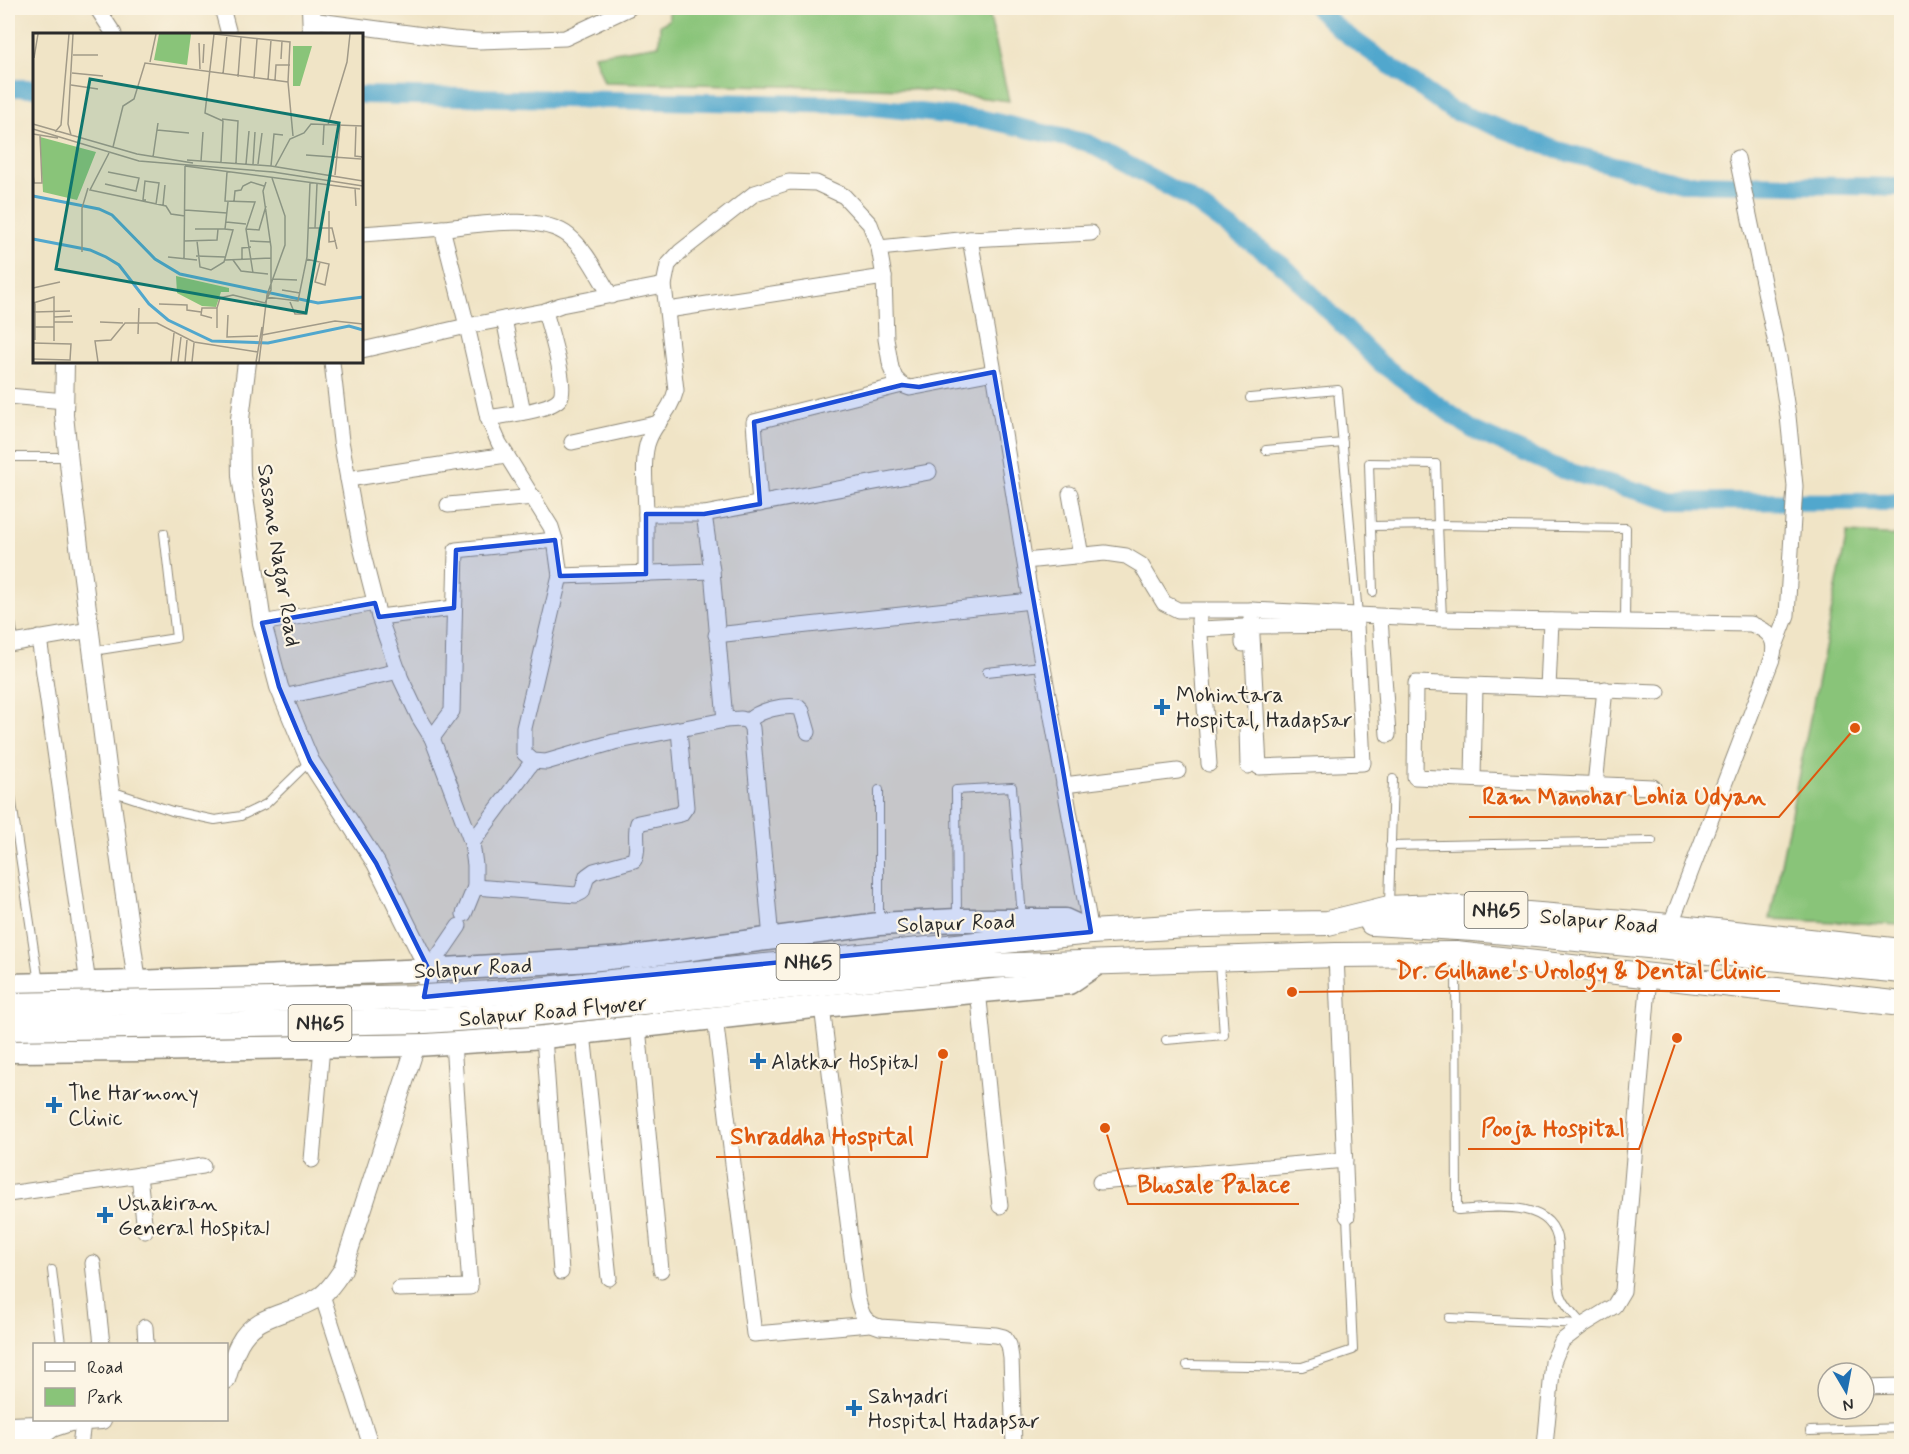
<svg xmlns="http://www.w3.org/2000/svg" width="1909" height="1454" viewBox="0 0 1909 1454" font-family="Mynerve,sans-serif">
<rect width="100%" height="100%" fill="#fcf5e5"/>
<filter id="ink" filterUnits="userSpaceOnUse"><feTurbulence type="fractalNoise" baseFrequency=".0167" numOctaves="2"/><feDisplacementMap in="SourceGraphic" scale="12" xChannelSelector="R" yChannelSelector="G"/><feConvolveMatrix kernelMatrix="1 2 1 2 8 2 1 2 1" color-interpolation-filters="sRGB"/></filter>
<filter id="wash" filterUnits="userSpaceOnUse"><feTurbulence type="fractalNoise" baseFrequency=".008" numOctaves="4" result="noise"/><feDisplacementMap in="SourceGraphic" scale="24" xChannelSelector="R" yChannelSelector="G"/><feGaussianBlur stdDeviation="1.35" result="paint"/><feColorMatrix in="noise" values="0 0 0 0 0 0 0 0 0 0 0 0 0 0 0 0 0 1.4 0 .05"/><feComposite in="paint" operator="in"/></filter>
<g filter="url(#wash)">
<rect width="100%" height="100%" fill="#f0e4c6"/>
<!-- green -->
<g fill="#89c479" stroke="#5a7852" stroke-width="1.5">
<path d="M669 8H988L1009 101 911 89 604 82 594 55 659 45 660 25 669 20Z"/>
<path d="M1847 533 1901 536V925L1770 919Z"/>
</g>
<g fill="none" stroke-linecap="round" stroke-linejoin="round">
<!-- canal -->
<g stroke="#51a7cd" stroke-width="18">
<path d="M1317 8 1339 29 1451 110 1557 150 1681 183 1902 187"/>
<path d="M8 88H34"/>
<path d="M362 95 855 105 983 119 1088 143 1187 197 1285 267 1380 363 1473 430 1563 470 1672 501 1902 502"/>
</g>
</g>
</g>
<g filter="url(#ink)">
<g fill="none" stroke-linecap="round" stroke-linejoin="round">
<!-- service casing -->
<g stroke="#8e8878" stroke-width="10">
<g id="service">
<path d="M1250 398 1338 390 1358 615"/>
<path d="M1266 450 1343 443"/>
<path d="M8 457H68"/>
<path d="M1371 526 1438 525 1436 464 1369 463 1373 592"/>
<path d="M1442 619 1438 525 1626 528 1625 622"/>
<path d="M93 651 176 638 164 533"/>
<path d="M987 672 1042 666"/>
<path d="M8 776 39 983"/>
<path d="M879 790V923"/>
<path d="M111 791 172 811 215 820 241 816 266 804 310 761"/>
<path d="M1390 846 1652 841"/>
<path d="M1389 904 1393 779"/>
<path d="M957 918 956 790 1012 787 1022 918"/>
<path d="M1456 956 1457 1210C1489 1208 1554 1197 1558 1244 1559 1258 1557 1283 1561 1295 1565 1306 1575 1316 1583 1325"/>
<path d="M1166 1040 1224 1035 1219 963"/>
<path d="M52 1270 61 1344"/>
<path d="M1449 1318 1581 1324"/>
<path d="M1187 1365 1302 1367 1353 1350 1347 1216"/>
<path d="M1810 1431 1902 1428"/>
</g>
</g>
<!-- minor casing -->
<g stroke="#8e8878" stroke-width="17">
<g id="minor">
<path d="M97 8 114 34"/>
<path d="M222 8 229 34"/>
<path d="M311 20 453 39 479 41 565 38 629 8"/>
<path d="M1737 158 1779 358 1788 416 1795 486 1787 615 1774 649"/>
<path d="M442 228 467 326 488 418 499 443 551 527 555 540 560 576 524 728V753L533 761 546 762 614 742 725 720 741 719 748 721 752 728 771 939"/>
<path d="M362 234C389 232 416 230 444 228 477 225 541 213 569 236 587 251 598 276 611 296"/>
<path d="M970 239 994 372 1031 601 1091 932"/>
<path d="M879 248 970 239 1091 233"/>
<path d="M668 310 884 277"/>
<path d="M504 319 523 412"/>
<path d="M362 350 467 326 545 311 561 305 664 285"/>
<path d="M332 362 341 441 348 479 360 543 379 617 401 679 419 717 432 738 472 843 475 865V887L464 914"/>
<path d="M8 396 65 401"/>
<path d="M488 418C505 415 550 411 560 398 568 387 549 327 545 311"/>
<path d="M572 442 659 423"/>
<path d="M348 479 506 455"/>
<path d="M1070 494 1081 556"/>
<path d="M760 504 754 422 902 385"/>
<path d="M448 505 534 497"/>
<path d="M704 514 929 472"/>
<path d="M1025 561 1105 553 1126 556 1141 565 1164 603 1178 610H1251L1442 619 1751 624C1769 631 1778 639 1772 659L1670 926"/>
<path d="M646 574V514"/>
<path d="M560 576 712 571"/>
<path d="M1251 610V617L1259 767 1363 763 1356 625 1252 626"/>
<path d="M379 617 454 608"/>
<path d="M1380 618 1388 735"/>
<path d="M1199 620 1209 764"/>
<path d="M262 623 375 603"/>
<path d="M8 625 11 643"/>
<path d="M1200 629 1243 627V644"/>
<path d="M716 635 1031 601"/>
<path d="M39 638 88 984"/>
<path d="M8 644 90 630"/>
<path d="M1548 688 1551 621"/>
<path d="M283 697 399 671"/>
<path d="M725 720 712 571 704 514H646C646 493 641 457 649 439 657 419 670 413 676 390L664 285 668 265 680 252 755 193 789 182 816 183 844 196 870 224 879 248 884 277 886 339 891 368 895 378 902 385 910 388 994 372"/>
<path d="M748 721C760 710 781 705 798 707L802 711 808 732"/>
<path d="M1247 728 1248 766"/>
<path d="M432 738 452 711 456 550 555 540"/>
<path d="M1473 778 1475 686"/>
<path d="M1064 785 1178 771"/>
<path d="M1595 785 1605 689"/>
<path d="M1653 787 1415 777 1416 683 1658 692"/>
<path d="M472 843 533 761"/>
<path d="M475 887 576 895 582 892 587 876 594 871 634 860C640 848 634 835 638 823L681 814 686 807 679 730"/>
<path d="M1336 955 1347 1216"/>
<path d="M429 970 459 926"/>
<path d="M978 990 1000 1206"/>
<path d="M822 1006 857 1296C861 1312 862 1322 880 1327L996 1335 1004 1337 1009 1345 1011 1358 1014 1446"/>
<path d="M715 1018 754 1334 870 1324"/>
<path d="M638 1027 661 1270"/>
<path d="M583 1033 609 1278"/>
<path d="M544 1037 561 1272"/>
<path d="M312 1160 322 1047"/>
<path d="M139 1175 145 1231"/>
<path d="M1100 1182 1345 1160"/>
<path d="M8 1194 203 1166"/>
<path d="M93 1263 102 1344"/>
<path d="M399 1289 470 1287 453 1043"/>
<path d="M322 1295 371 1446"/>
<path d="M145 1327 146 1344"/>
<path d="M1864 1387 1902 1386"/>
<path d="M80 1446 83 1422"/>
<path d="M1545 1446 1553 1362 1562 1341 1583 1325 1614 1306 1623 1291 1649 975"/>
</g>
</g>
<!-- tertiary casing -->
<g stroke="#8e8878" stroke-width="20">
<g id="tertiary">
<path d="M311 8 312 34"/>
<path d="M65 362 64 415 72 491 110 790 137 982"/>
<path d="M226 1380C230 1368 233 1355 239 1344 256 1311 295 1315 322 1295 331 1288 337 1278 343 1269L416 1045 429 970 376 863 310 761 279 687 262 623 241 476 240 419 247 362"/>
<path d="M8 1426 38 1425 52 1428"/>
<path d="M8 1439 39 1438 52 1428 70 1422 102 1420"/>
</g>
</g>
<!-- primary casing -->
<g stroke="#8e8878" stroke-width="25">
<g id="primary">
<path d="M8 985 137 982 429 970 625 958 879 924 957 920H1065L1091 932"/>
<path d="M8 1051 141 1050 416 1045 544 1037 822 1006 1069 983 1097 964"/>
</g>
</g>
<!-- trunk casing -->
<g stroke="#8e8878" stroke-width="26">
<g id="trunk">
<path d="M1372 923 1474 929 1902 971"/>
<path d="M630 980 1091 932 1203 925 1328 923 1389 908 1435 906 1670 926 1902 951"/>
<path d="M633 1003 987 966 1336 955 1456 954 1902 1004"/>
</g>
</g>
<!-- service -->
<use href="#service" stroke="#fff" stroke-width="8"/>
<!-- minor -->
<use href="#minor" stroke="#fff" stroke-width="15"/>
<!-- tertiary -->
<use href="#tertiary" stroke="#fff" stroke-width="18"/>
<!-- primary -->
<use href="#primary" stroke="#fff" stroke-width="22"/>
<!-- trunk -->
<use href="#trunk" stroke="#fff" stroke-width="24"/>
<!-- trunk-bridge casing -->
<g stroke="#8e8878" stroke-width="26" stroke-linecap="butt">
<g id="trunk-bridge">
<path d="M8 1005 424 997 527 991 630 980"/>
<path d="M8 1028 425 1021 530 1014 633 1003"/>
</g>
</g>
<!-- trunk-bridge -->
<use href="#trunk-bridge" stroke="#fff" stroke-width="24"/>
</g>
</g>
<!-- marked area -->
<path fill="#1d4ed8" fill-opacity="0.2" stroke="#1d4ed8" stroke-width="4.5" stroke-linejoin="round" d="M994 372 1091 932 424 997 429 970 376 863 310 761 279 687 262 623 375 603 379 617 454 608 456 550 555 540 560 576 646 574V514H704L760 504 754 422 902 385 919 387Z"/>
<!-- markers -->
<g fill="#1f6fb2" stroke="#fcf5e5" stroke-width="2">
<path d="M1159 698h6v6h6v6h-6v6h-6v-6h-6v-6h6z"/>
<path d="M755 1052h6v6h6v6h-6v6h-6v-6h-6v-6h6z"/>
<path d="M51 1096h6v6h6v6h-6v6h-6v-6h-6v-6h6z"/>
<path d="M102 1206h6v6h6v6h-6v6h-6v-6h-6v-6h6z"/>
<path d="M851 1399h6v6h6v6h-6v6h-6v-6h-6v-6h6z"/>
</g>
<g text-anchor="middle" stroke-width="4.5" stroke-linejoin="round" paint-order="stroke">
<!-- shield labels -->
<g fill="#fcf5e5" stroke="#6a6863" stroke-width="1.5">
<rect x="1464.5" y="892" width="63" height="36" rx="4.5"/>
<rect x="776.5" y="944" width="63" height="36" rx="4.5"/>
<rect x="288.5" y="1005" width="63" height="36" rx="4.5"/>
</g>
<g font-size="21" font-weight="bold" fill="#2b2b2b">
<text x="1496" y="917">NH65</text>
<text x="808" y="969">NH65</text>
<text x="320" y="1030">NH65</text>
</g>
<!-- street labels -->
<g font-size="22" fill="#2b2b2b" stroke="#fcf5e5">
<text transform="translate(280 555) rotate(81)" y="8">Sasane Nagar Road</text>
<text transform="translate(1599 920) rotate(5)" y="8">Solapur Road</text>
<text transform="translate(956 922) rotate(-2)" y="8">Solapur Road</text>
<text transform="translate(473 967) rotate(-3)" y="8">Solapur Road</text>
<text transform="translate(553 1010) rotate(-5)" y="8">Solapur Road Flyover</text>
</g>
<!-- poi labels -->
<g font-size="22" fill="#2b2b2b" stroke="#fcf5e5" text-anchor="start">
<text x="1176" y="702">Mohintara<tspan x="1176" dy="25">Hospital, Hadapsar</tspan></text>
<text x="771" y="1069">Alatkar Hospital</text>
<text x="68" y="1100">The Harmony<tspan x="68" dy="25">Clinic</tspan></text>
<text x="118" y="1210">Ushakiran<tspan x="118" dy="25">General Hospital</tspan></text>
<text x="868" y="1403">Sahyadri<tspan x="868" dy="25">Hospital Hadapsar</tspan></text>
</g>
</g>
<!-- overview -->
<g transform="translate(33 33)">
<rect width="330" height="330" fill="#f0e4c6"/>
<path d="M126 1H158L154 32 121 27ZM260 13H279L267 53H260ZM7 104 63 119 44 167 10 159ZM143 243 196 255V259H188L183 274 169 273 144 260Z" fill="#89c479"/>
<path fill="none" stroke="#51a7cd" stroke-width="3" d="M0 163 66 176 79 182 122 226 147 241 285 270 330 264M0 206 57 217 73 224 86 232 116 271 135 287 179 308 235 310 316 293 330 297"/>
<path fill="none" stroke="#a19a88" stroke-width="1.5" d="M166 10 167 36M40 22H65M1 25 5 1M248 26 249 8M117 29 123 1M170 30 171 11M39 40 70 43M190 41 194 2M205 44 208 4M221 46 224 6M235 47 238 7M242 47 243 32H257M38 52 65 56M189 86 205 88 203 130M0 91 104 121 160 130M295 92 314 29 317 1M323 93 322 123 330 124M0 96 106 128 240 139 330 153M124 97 156 100M22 99 28 92 36 1M0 101 25 105M38 102 35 91 40 1M290 112 291 92M80 114 90 73 101 66 112 30 255 49M76 120 57 157 133 173 138 181 152 183M273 122 328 126M120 124 125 90M154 127 238 133 330 148M168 128 170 99M188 129 190 88 172 80 181 1 257 9 255 49 260 103M213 131 216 98M220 131 222 99M225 131 229 100M152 133 327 156M238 133 241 101 250 102M242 134 257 106 271 100 278 91 330 93M194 139 192 168 222 169 213 196 220 240M0 141 1 150H9L7 103M302 142 307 93M72 151 103 158 106 145 75 139M322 155 323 173M113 167H110L112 148 126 150 123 171M201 168 202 158 208 157 210 153 218 149 231 153M130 172 132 152M152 177 194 180M296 178V209L303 208M193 189 213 191M275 195H299L304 216M282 195 284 151M162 196H192M213 196 226 197 233 173M151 208 184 207 185 196M164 208 167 234 178 237 191 229 200 197 192 196 195 169M217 208 238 209M286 217V195M49 219V175L55 155M163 223 192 224M135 224 164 227M151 226 152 133M209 226V215L218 214M273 226 296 231 292 252 282 249 287 229M192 227 238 225M200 227 208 238 235 241M240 246 264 247M0 255 27 249M249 257 267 260M233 264 265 268 274 224 277 150M257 269 262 281H273M0 270 21 264V308M2 270V307M232 270 238 257V214L230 158 233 149M126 271 154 272V277L168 279M1 279 37 278M195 282 194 304 225 303M21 284 39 283M179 285 168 282 169 275H184L187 265 200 262 232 270M21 289H40M67 289 90 290M2 294H21M184 295V275M105 301 106 275M229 302 302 288 330 291M0 310 38 311 37 327 0 326M65 329 62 308 78 307 92 290H124L161 309 225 319M138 329 141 300M145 329 148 304M152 329 154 307M159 329 161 310M223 329 229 294M226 329 234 262 252 212V183L239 145"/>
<path fill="#0f766e" fill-opacity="0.15" stroke="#0f766e" stroke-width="3" d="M57 46 306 90 273 280 23 236Z"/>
<rect width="330" height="330" fill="none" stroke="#2b2b2b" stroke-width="3"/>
</g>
<!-- callouts -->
<path fill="none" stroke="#df570e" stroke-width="2" d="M1855 728L1779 817H1469M1292 992L1382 991H1780M1677 1038L1639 1149H1468M943 1054L927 1157H716M1105 1128L1128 1204H1299"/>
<g fill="#df570e" stroke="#fcf5e5" stroke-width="2">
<circle cx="1855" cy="728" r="6"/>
<circle cx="1292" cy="992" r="6"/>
<circle cx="1677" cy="1038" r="6"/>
<circle cx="943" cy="1054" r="6"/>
<circle cx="1105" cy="1128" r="6"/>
</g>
<g font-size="24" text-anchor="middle" font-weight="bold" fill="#df570e" stroke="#fcf5e5" stroke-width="4.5" stroke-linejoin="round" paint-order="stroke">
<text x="1624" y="804">Ram Manohar Lohia Udyan</text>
<text x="1581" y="978">Dr. Gulhane's Urology &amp; Dental Clinic</text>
<text x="1553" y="1136">Pooja Hospital</text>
<text x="822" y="1144">Shraddha Hospital</text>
<text x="1214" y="1192">Bhosale Palace</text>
</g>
<!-- margin -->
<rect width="1909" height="1454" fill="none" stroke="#fcf5e5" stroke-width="30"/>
<!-- legend -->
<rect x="33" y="1343" width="195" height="78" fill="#fcf5e5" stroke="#a8a49b" stroke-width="1.5"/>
<rect x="45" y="1362" width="30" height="9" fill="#ffffff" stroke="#a8a49b" stroke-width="1.5"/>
<text x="87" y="1373" font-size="18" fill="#2b2b2b">Road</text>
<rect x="45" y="1388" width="30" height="18" fill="#89c479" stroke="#a8a49b" stroke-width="1.5"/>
<text x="87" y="1403" font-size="18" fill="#2b2b2b">Park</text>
<!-- north arrow -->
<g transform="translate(1846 1391) rotate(170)"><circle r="28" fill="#fcf5e5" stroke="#a8a49b" stroke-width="1.5"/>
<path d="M0-4.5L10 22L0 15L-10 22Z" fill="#1f6fb2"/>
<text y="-9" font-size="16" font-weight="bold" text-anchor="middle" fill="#2b2b2b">N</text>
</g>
</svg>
